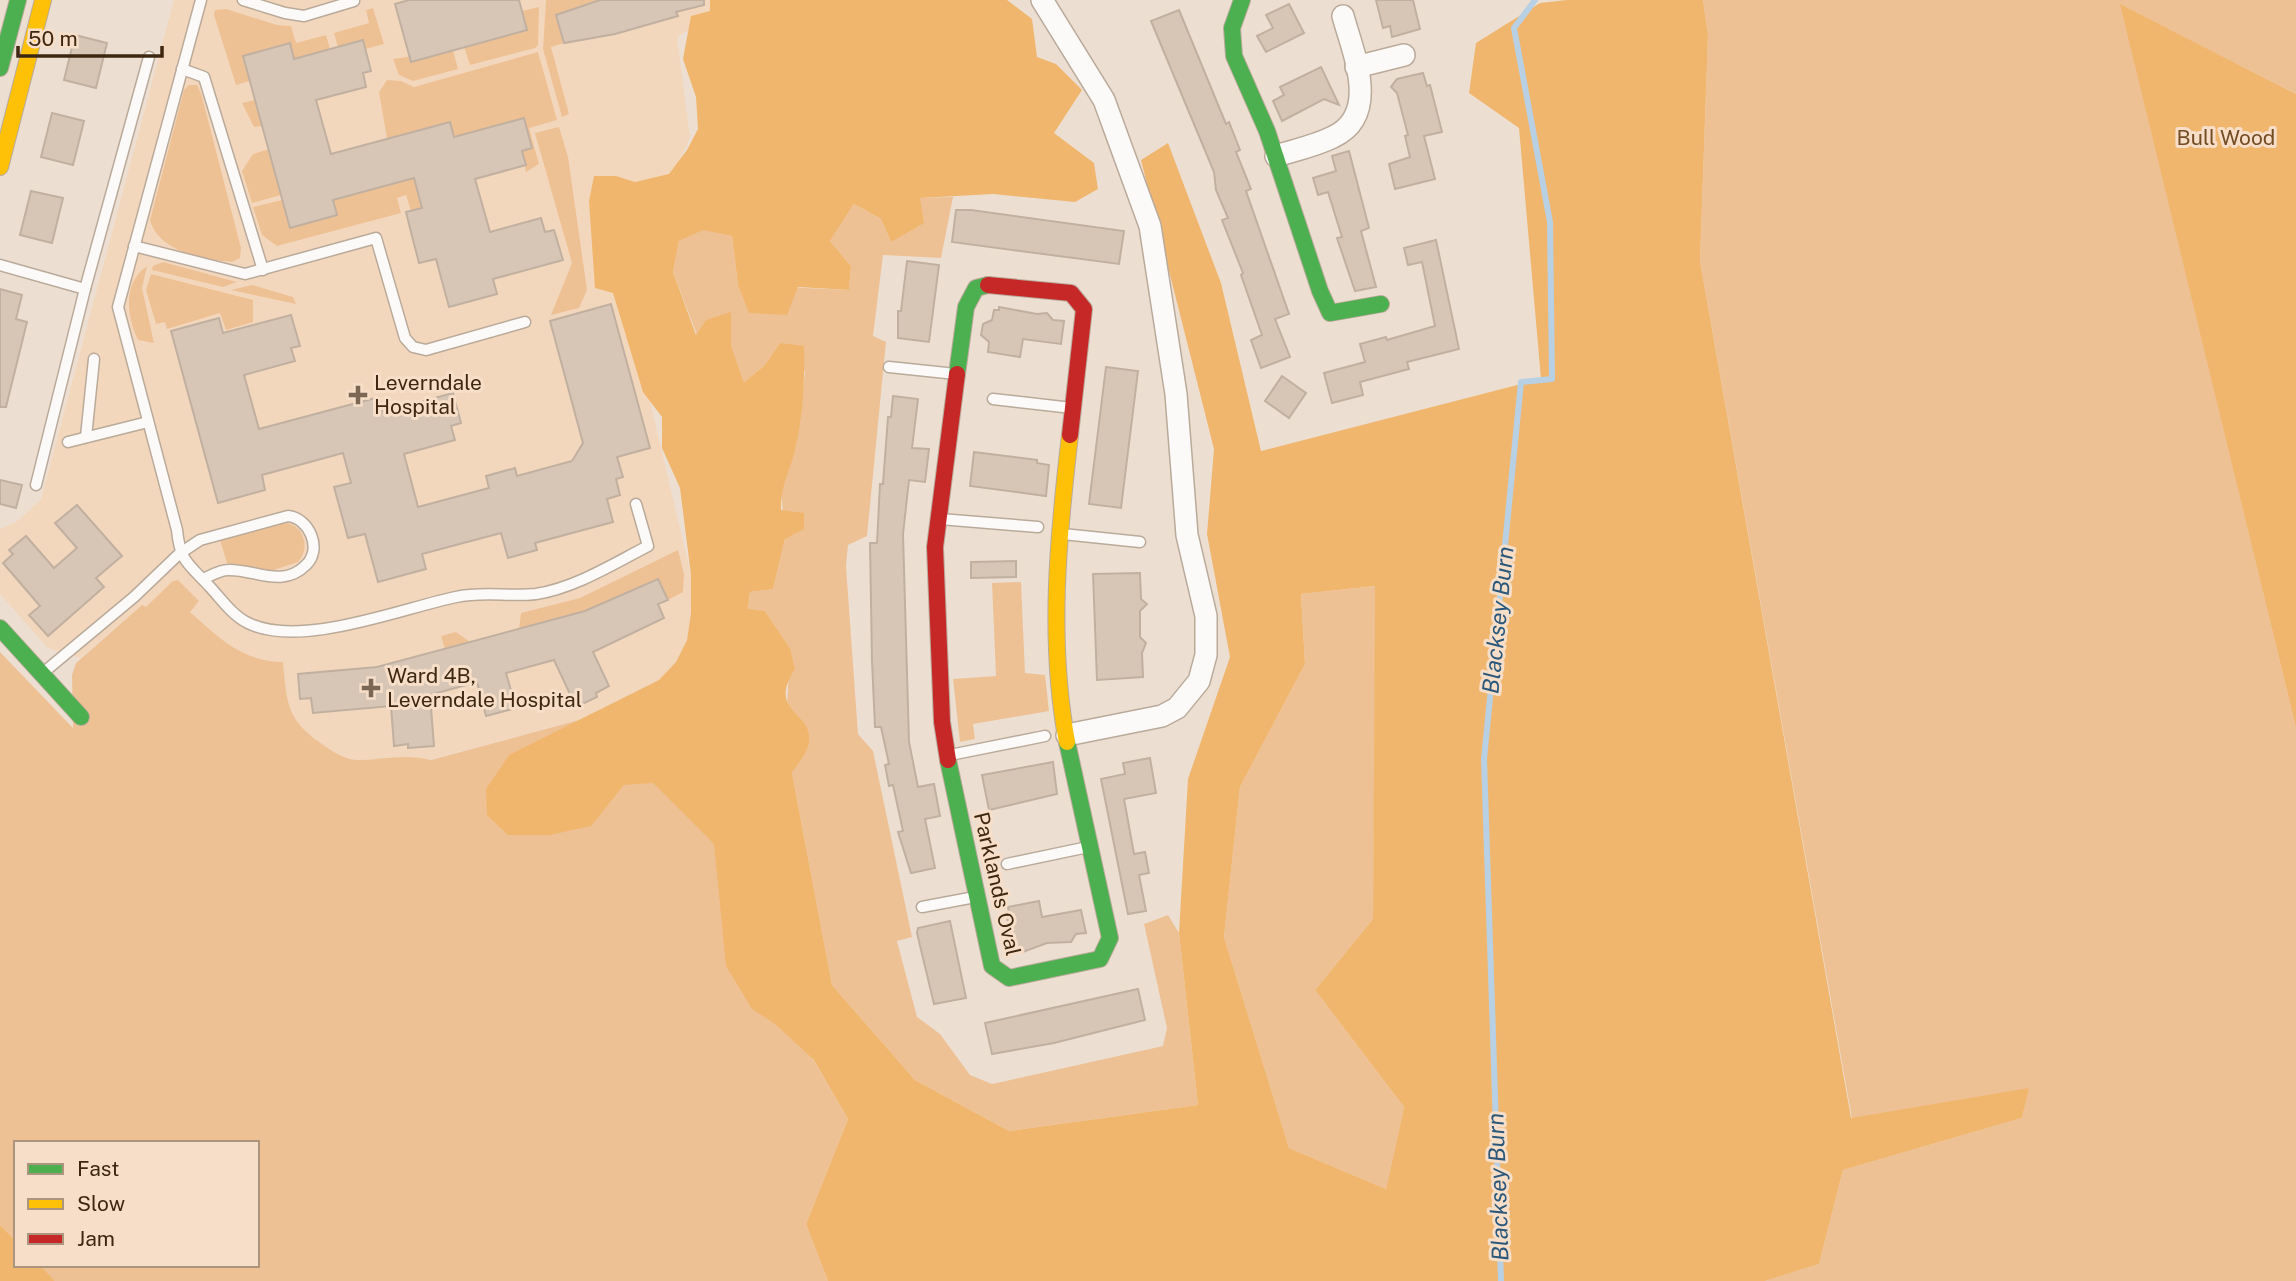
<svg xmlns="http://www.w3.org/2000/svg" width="2296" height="1281" viewBox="0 0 2296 1281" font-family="'Public Sans',sans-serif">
<rect width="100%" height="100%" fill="#ecdfd2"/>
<!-- built -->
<path fill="#f3d7bd" d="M174 0H719L717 13 677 37 690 137 624 291 691 575V613L687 640 676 662 659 680 579 720 354 780 142 605 80 658 48 648 0 594V529L19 520 41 499Z"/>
<!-- green -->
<g fill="#eec195">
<path d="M546 0H599L588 3V7L556 16 564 43 551 47 569 114 562 117 543 49Z"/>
<path d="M1703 0H2296V94L2121 5 2296 728V1281H1765L1819 1264 1843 1170 2022 1118 2028 1089 1852 1119 1700 261 1708 35Z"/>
<path d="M539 7 538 45 535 48 470 65 464 47 527 30 522 11Z"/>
<path d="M373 8 384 44 365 49 362 40 338 47 334 33 369 23 366 10Z"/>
<path d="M226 9 277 25 291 26 296 43 326 35 330 49 294 59 290 43 243 56 250 81 236 85 214 15 215 10Z"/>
<path d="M453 50 458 69 413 81 399 75 393 59Z"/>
<path d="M538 52 557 120 529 128 539 164 526 172 522 151 532 148 524 118 454 137 450 122 387 139 379 92 387 80 401 81 414 87Z"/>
<path d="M189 85H197L201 93 241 248 240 258 232 262C203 260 158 251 150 220L184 90Z"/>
<path d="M255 100 262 126 254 127 242 103Z"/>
<path d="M559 127 568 157 587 290 579 308 551 315 572 263 535 133Z"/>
<path d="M269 149 281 195 252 203 242 171 253 154Z"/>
<path d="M414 178 422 208 411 211 406 195 397 198 401 213 277 246 262 235 253 207 282 200 290 228 337 215 333 200Z"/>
<path d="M953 197 941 258 883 255 873 336 886 342 867 536 848 545 846 566 858 734 873 751 912 937 897 941 917 1017 940 1034 970 1075 992 1084 1163 1046 1167 1028 1144 924 1168 915 1179 933 1198 1105 1009 1131 915 1080 832 985 792 773C813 738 816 737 787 706L790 648 765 611 748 610 750 592 773 589 785 539 781 488 796 446 805 372 780 343 764 366 744 382 731 345V313L697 335 673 272 679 241 703 229 732 236 738 285 849 290 851 266 830 241 854 204 881 219 891 242 920 198Z"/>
<path d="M163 262 237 282 223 287 152 270 153 266Z"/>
<path d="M147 266 142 288 154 343 138 340C127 316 122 284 147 266Z"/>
<path d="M151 274 253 300V322L226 330 220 313 167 329 165 322 156 324 146 290Z"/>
<path d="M252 285 293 297 296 304 231 290Z"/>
<path d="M287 523C305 527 310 549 298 562L268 572 227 563 220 540Z"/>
<path d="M678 550 684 574 683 592 668 600 657 579 585 611 519 629 521 613 580 598Z"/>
<path d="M178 580 199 601 190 612C218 637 243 662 283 662 287 703 286 719 322 744 332 751 343 759 356 760 381 760 406 753 431 760L579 720 648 687 725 770 772 990 848 1119 806 1224 828 1281H55L40 1265H257V1143H16V1241L0 1225V652L73 728 72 675 76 663 142 605 146 607 173 581Z"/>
<path d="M1021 582 1025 673 1045 675 1049 711 973 724 975 739 960 742 953 679 996 676 992 583Z"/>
<path d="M1376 586 1373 919 1315 990 1404 1107 1386 1189 1289 1148 1224 937 1240 787 1305 664 1301 594Z"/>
<path d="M456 632 470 642 445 649 441 636Z"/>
</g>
<!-- forest -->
<g fill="#f0b66e" fill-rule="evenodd">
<path d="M710 0H1007L1032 19 1037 57 1056 64 1082 90 1054 133 1094 163 1098 189 1075 202 993 194 920 198 924 223 891 242 881 219 854 204 830 241 851 266 849 290 798 287 787 315 749 313 738 285 732 236 703 230 679 241 673 272 696 335 706 320 731 312V345L744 382 764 366 780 343 804 346C805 378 803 415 796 446 791 471 781 481 781 510L804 513V529L785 539 773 589 750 592 748 609 765 611 790 648 795 669C766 713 814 711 809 743 807 753 797 765 792 773L832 985 915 1080 1009 1131 1198 1105 1179 933 1188 779 1230 657 1207 534 1214 449 1141 160 1168 143 1221 283 1261 451 1541 379 1519 128 1469 93 1476 43 1540 3 1567 0H1703L1708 35 1700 261 1851 1118 2029 1088 2022 1118 1843 1170 1819 1264 1765 1281H828L806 1224 848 1119 813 1059 775 1024 752 1009 726 966 714 844 653 783 624 785 591 826 550 835H508L487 815 486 789 509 755 659 680 676 662 687 640 691 613V575L680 488 662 448V417L643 392 613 293 595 288 589 201 594 176H616L635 182 669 174 687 150 698 129 696 97 683 59 691 16 710 11ZM1375 586 1373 919 1315 990 1404 1107 1386 1189 1289 1148 1224 937 1240 787 1305 664 1301 594Z"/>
<path d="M2120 4 2296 94V728Z"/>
<path d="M0 1225 16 1241V1265H40L55 1281H0Z"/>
</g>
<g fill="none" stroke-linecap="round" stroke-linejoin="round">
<!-- stream -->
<path stroke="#b8d0e4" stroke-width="6" d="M1501 1281 1484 759 1521 382 1552 379 1550 222 1514 28 1535 0"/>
</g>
<!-- building -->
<g fill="#d7c6b5" stroke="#c1b0a0" stroke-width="2">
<path d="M409 0H519L527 30 411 62 395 4Z"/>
<path d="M600 0H704V5L676 12 678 16 615 34 564 43 556 15Z"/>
<path d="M1376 0H1413L1420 29 1392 37 1390 26 1383 28Z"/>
<path d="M1289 4 1304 33 1266 52 1257 36 1273 28 1266 15Z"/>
<path d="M1179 10 1226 124 1229 122 1240 150 1236 152 1251 189 1246 191 1289 314 1275 319 1290 357 1261 368 1251 340 1262 335 1241 275 1243 273 1222 220 1228 218 1216 190 1214 172 1151 21Z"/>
<path d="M75 35 107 43 96 88 64 80Z"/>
<path d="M363 40 371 71 363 73 366 87 316 100 331 154 450 122 454 137 524 118 532 148 522 151 526 165 475 179 490 232 541 218 545 232 554 230 563 260 493 279 497 294 449 307 436 259 419 263 411 232 406 212 422 208 414 178 333 200 337 215 290 228 243 56 290 43 294 59Z"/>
<path d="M1321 67 1339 105 1324 99 1282 121 1273 101 1284 95 1280 87Z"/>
<path d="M1423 73 1427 86 1430 85 1442 132 1424 136 1435 179 1395 189 1389 164 1410 157 1405 136 1408 135 1397 93 1391 87 1397 79Z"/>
<path d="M52 113 84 121 73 165 41 157Z"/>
<path d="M1349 151 1369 228 1361 231 1376 287 1355 291 1337 238 1342 237 1328 192 1318 195 1313 178 1336 171 1332 156Z"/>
<path d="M31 191 63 198 52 243 20 235Z"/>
<path d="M956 210H971L1124 231 1119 264 952 242Z"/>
<path d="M1436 240 1459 349 1407 362 1409 369 1360 382 1363 395 1332 403 1324 373 1365 362 1360 344 1386 337 1387 340 1435 326 1422 262 1408 265 1404 248Z"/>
<path d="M907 261 939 265 929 342 898 338V311H901Z"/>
<path d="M0 289 22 295 16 319 27 322 6 407H0Z"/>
<path d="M611 304 650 448 617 457 623 477 616 479 620 495 607 499 613 522 535 543 537 550 508 558 501 533 422 554 426 569 378 582 365 534 348 538 334 487 351 483 343 453 262 475 265 490 218 503 171 331 219 318 223 333 291 315 300 346 291 348 295 361 244 375 259 429 379 397 383 412 453 393 461 423 451 426 455 440 404 454 418 507 489 488 486 476 515 468 517 476 572 461 583 443 550 321Z"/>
<path d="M999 307 1037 314 1047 313 1053 320 1064 321 1061 344 1023 339 1020 357 988 352 989 342 981 335 983 324 992 320 994 310H999Z"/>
<path d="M1106 367 1138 371 1121 508 1089 504Z"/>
<path d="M1282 376 1306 393 1289 418 1265 401Z"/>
<path d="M893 396 918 399 912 448 929 449 925 482 909 480 903 534 909 742 918 787 934 784 940 816 925 819 935 868 911 873 898 832 903 831 893 785 889 786 885 765 889 764 881 727H875L872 661 870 543H877L880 484H883L888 417H891Z"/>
<path d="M974 452 1037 460V463L1049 465 1046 496 970 486Z"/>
<path d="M0 480 22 485 16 508 0 504Z"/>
<path d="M77 505 122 556 96 578 104 587 48 636 29 615 40 606 3 563 13 554 9 550 26 536 54 568 77 548 55 523Z"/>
<path d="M1016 561V577L971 578V562Z"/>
<path d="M1140 573 1141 599 1147 604 1140 611V637L1146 643 1142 653 1143 677 1097 680 1093 574Z"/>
<path d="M658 579 668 600 658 604 664 618 593 652 609 686 596 693 597 697 576 707 554 660 506 673 516 708 486 716 477 682 430 695 434 746 408 748V744L394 746 391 706 313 713 311 698 300 699 298 674 377 667 585 611Z"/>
<path d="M1150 758 1156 793 1124 799 1134 854 1145 852 1149 873 1139 875 1146 911 1128 914 1101 779 1125 774 1123 763Z"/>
<path d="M1053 762 1057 794 989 810 982 775Z"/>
<path d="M1039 901 1042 917 1081 910 1086 933 1076 934 1071 942 1047 943 1023 952 1016 948 1007 918H1010L1008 907Z"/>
<path d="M950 921 966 998 934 1004 917 933 918 928Z"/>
<path d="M1138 989 1145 1020 1054 1043 992 1054 985 1023Z"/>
</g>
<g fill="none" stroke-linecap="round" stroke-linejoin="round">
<!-- lane casing -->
<g stroke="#baaa9a" stroke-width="13">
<g id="lane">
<path d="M201 0 118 307 177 530C180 562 189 564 210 587 221 599 233 616 248 623 301 649 402 608 456 597 483 591 509 597 536 594 575 588 613 564 648 546L636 504"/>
<path d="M243 0 285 13 304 16 354 1"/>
<path d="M182 69 204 77 263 270"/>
<path d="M134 246 245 274 376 238 405 338 413 347 426 350 525 322"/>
<path d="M0 265 85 289"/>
<path d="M889 367 956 374"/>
<path d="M993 399 1072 408"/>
<path d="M86 437 94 359"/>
<path d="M68 442 148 422"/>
<path d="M36 485 85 289 149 57"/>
<path d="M940 519 1038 527"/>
<path d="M1063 534 1140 542"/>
<path d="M44 672 134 597 179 554 200 540 288 516C309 518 323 549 306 565 282 589 255 569 228 570 220 570 210 576 203 579"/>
<path d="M950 755 1045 736"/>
<path d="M1007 864 1088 847"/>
<path d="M922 907 975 897"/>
</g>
</g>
<!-- street casing -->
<g stroke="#baaa9a" stroke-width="24">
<g id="street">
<path d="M1042 0 1104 100 1150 226 1176 394 1187 535 1206 616V655L1199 681 1177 708 1162 716 1067 735"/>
<path d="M1356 67 1404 55"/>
<path d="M1276 156C1295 150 1315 146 1333 137 1381 115 1353 53 1343 16"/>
</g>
</g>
<!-- fast casing -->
<g stroke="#baaa9a" stroke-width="18">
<g id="fast">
<path d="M1242 0 1232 28 1234 56 1267 131 1320 291 1330 313 1381 304"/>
<path d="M0 68 18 0"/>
<path d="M957 374 966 307 976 288 988 285"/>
<path d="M0 628 81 717"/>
<path d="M948 760 992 966 1009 978 1100 959 1110 938 1067 742"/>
</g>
</g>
<!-- slow casing -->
<g stroke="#baaa9a" stroke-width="18">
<g id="slow">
<path d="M0 167 43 0"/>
<path d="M1067 742C1048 641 1058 537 1070 435"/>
</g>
</g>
<!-- jam casing -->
<g stroke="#baaa9a" stroke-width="18">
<g id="jam">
<path d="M988 285 1071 293 1084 309 1070 435"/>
<path d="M948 760 942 722 935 547 957 374"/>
</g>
</g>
<!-- lane -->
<use href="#lane" stroke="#fcfaf8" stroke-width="10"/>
<!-- street -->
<use href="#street" stroke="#fcfaf8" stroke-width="21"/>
<!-- fast -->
<use href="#fast" stroke="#4caf50" stroke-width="16"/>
<!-- slow -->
<use href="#slow" stroke="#ffc107" stroke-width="16"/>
<!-- jam -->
<use href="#jam" stroke="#c62828" stroke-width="16"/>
</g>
<!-- markers -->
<g fill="#7b6754" stroke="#f6dec8" stroke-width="2.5">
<path d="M354.5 384.5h7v7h7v7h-7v7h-7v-7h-7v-7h7z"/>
<path d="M367.5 677.5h7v7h7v7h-7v7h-7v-7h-7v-7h7z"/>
</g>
<g text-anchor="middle" stroke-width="6" stroke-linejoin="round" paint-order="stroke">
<!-- park labels -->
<g font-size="21" fill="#734c23" stroke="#f6dec8">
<text x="2226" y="145">Bull Wood</text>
</g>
<!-- poi labels -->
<g font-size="21" fill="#3e2710" stroke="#f6dec8" text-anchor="start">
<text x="374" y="390">Leverndale<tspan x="374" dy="24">Hospital</tspan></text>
<text x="387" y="683">Ward 4B,<tspan x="387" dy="24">Leverndale Hospital</tspan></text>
</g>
<!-- street labels -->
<g font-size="21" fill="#3e2710" stroke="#f6dec8">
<text transform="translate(997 884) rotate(77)" y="7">Parklands Oval</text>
</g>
<!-- water labels -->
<g font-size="23" font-style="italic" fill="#2a577a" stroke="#f6dec8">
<text transform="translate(1498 620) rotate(-84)" y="8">Blacksey Burn</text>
<text transform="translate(1498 1187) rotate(-92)" y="8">Blacksey Burn</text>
</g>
</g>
<!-- legend -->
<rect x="14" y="1141" width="245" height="126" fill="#f6dec8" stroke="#ac957e" stroke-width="2"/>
<rect x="28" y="1164" width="35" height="10" fill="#4caf50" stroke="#ac957e" stroke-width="2"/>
<text x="77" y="1176" font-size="21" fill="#3e2710">Fast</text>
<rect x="28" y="1199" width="35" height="10" fill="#ffc107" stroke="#ac957e" stroke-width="2"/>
<text x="77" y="1211" font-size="21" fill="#3e2710">Slow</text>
<rect x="28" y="1234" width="35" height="10" fill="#c62828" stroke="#ac957e" stroke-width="2"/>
<text x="77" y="1246" font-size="21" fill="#3e2710">Jam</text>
<!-- scale -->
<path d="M18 46v10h144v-10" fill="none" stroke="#3e2710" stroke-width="3.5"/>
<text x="28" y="46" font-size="21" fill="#3e2710" stroke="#f6dec8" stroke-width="5" paint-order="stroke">50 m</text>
</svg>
